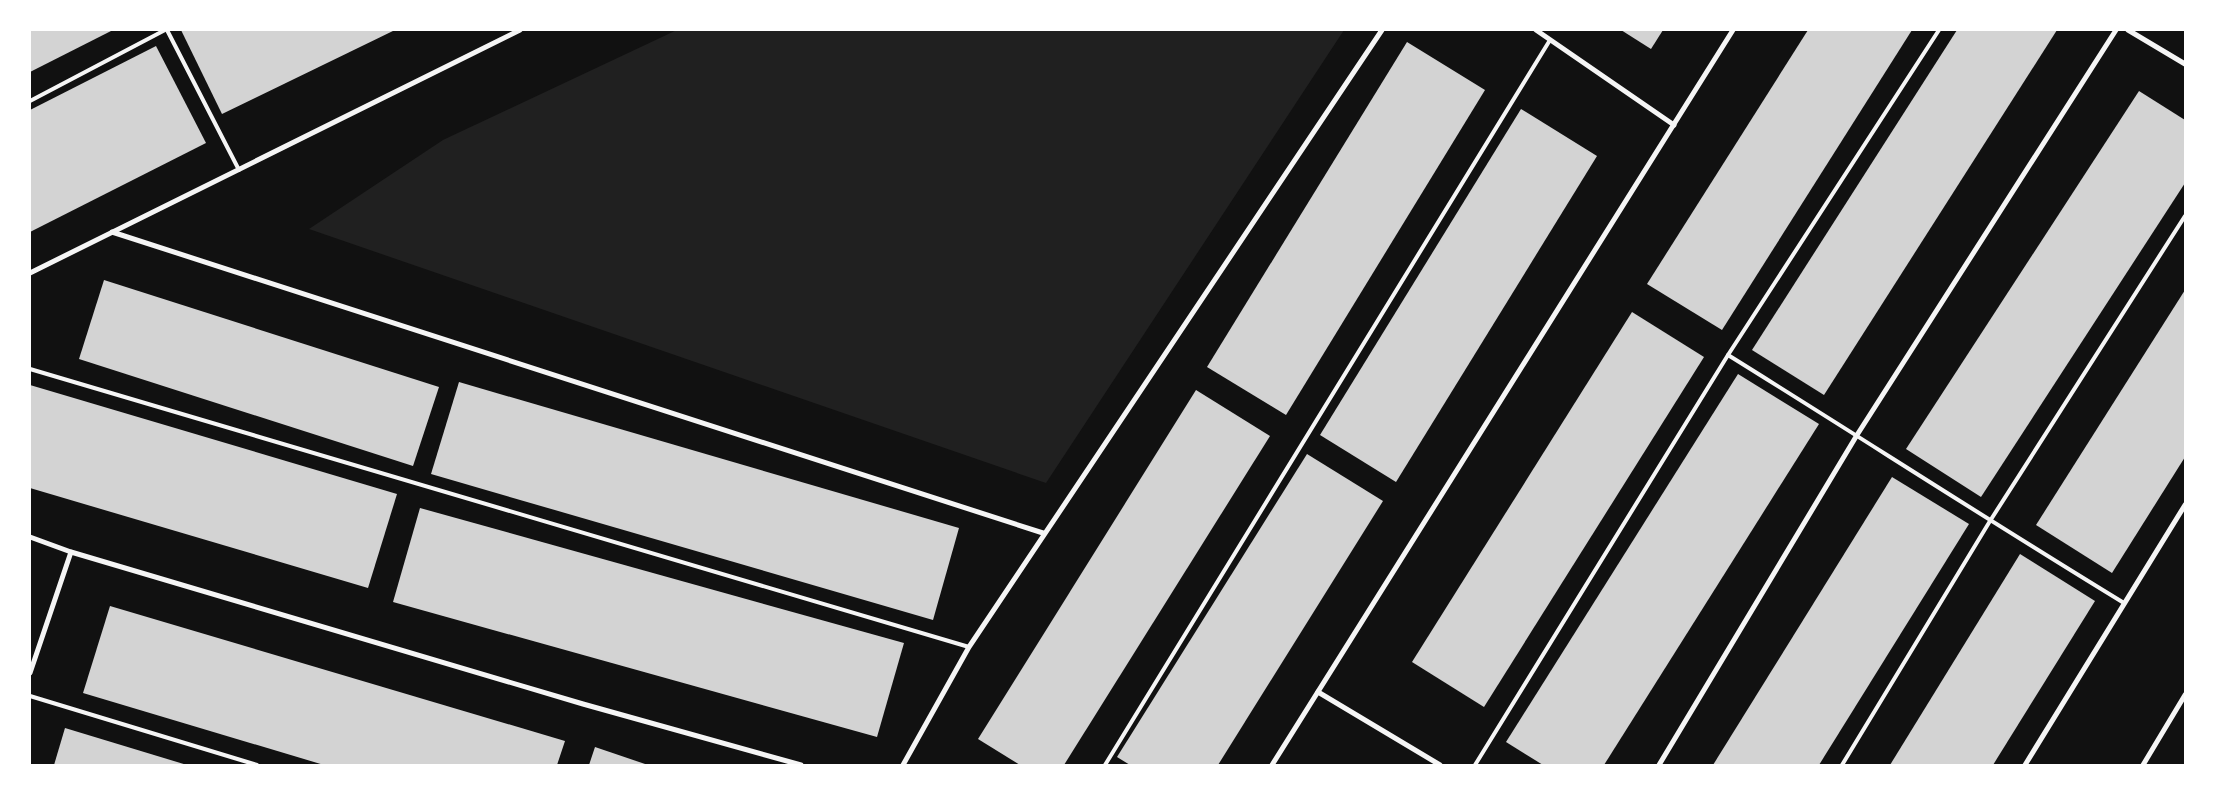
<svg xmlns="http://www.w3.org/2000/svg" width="2215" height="795" viewBox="0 0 2215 795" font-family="Ubuntu,sans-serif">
<rect width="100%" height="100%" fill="#111"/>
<!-- green -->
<path fill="#202020" d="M677 30H1344L1046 483 309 229 443 140Z"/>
<!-- building -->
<g fill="#d3d3d3">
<path d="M30 30H113L30 72Z"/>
<path d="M181 30H395L222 114Z"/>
<path d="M1621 30H1663L1651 49Z"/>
<path d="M1808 30H1912L1722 330 1647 284Z"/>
<path d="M1957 30H2057L1824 395 1752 350Z"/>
<path d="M1407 42 1485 90 1286 415 1207 367Z"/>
<path d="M156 46 206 143 30 232V110Z"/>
<path d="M2139 91 2185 120V183L1981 497 1906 449Z"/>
<path d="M1521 109 1597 156 1396 482 1320 435Z"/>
<path d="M104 280 439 387 413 466 79 359Z"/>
<path d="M2185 290V457L2112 573 2036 525Z"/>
<path d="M1632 312 1704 357 1484 707 1412 662Z"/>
<path d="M1738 374 1819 424 1604 765H1543L1506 742Z"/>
<path d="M459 382 959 528 933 620 431 474Z"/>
<path d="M30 385 397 494 368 588 30 488Z"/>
<path d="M1196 390 1270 436 1064 765H1020L978 739Z"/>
<path d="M1307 454 1383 501 1218 765H1130L1117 757Z"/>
<path d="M1892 477 1969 524 1819 765H1713Z"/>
<path d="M420 508 904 643 877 737 393 602Z"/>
<path d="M2020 554 2095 601 1993 765H1890Z"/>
<path d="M110 606 565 741 557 765H324L83 693Z"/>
<path d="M65 728 187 765H54Z"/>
<path d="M595 747 648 765H589Z"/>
</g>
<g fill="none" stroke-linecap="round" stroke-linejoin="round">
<!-- service -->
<g stroke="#f5f5f5" stroke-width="4">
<path d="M167 30 239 170"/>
<path d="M30 101 165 30"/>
<path d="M1728 355C1860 437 1991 522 2124 603"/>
<path d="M30 369 969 647"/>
<path d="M30 696 257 765"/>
<path d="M1105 765 1550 40"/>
<path d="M1475 765 1728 355 1939 30"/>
<path d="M1842 765 1990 521 2185 216"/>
</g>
<!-- minor -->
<g stroke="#f5f5f5" stroke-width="5">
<path d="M1536 30 1674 125"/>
<path d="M2128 30 2185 64"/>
<path d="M112 232 1043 533"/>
<path d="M30 273 520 30"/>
<path d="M30 537 71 552 583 704 801 765"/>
<path d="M30 673 71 552"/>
<path d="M1318 692 1440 765"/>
<path d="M903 765 969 647 1382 30"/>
<path d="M1272 765 1733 30"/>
<path d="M1659 765 1857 435 2116 30"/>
<path d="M2025 765 2185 505"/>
<path d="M2143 765 2185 695"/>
</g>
</g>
<!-- border -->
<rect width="2215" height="795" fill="none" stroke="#ffffff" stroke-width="62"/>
</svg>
